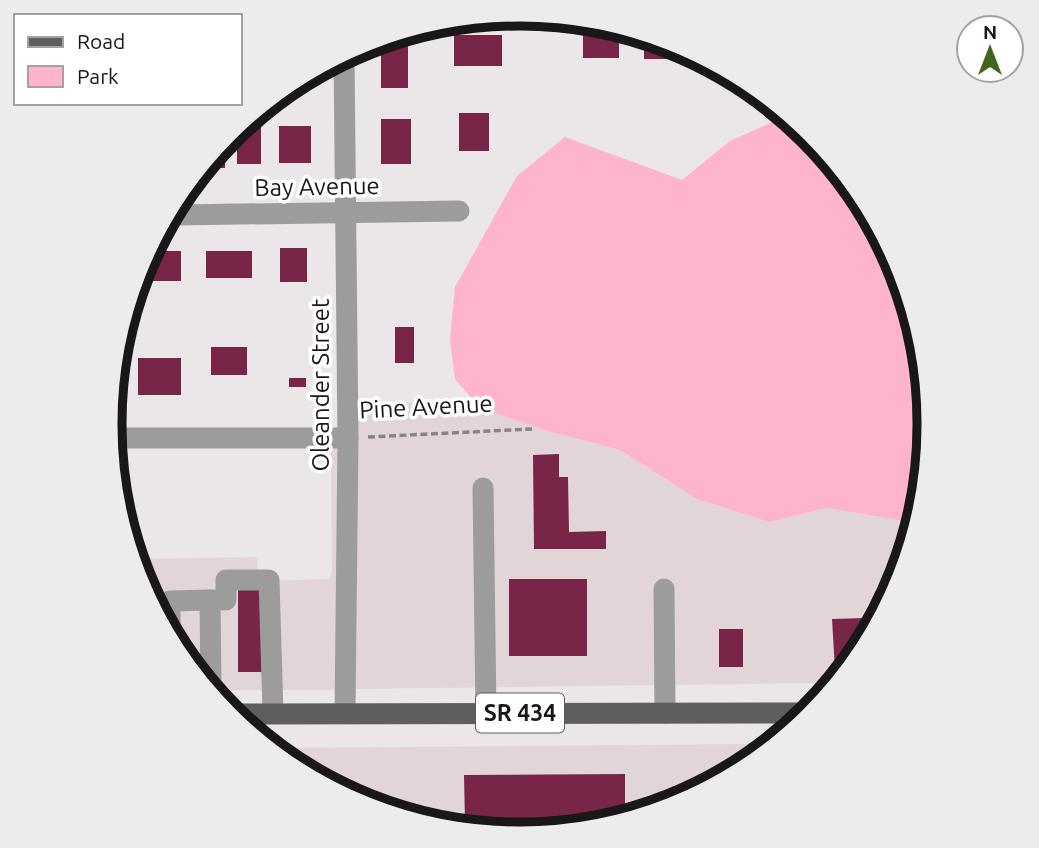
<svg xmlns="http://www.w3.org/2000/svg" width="1039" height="848" viewBox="0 0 1039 848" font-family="Ubuntu,sans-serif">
<rect width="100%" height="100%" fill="#ebe6e8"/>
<!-- built -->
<g fill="#e2d5d8">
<path d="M357 403H476L480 407 547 431 620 450 697 499 769 522 827 508 910 522 898 581 830 683 355 689Z"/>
<path d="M328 448H338L336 690H213L141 581 136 559 257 557 258 576 263 581 329 579 332 572 331 455Z"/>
<path d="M764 744 676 803 519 834 362 803 280 748Z"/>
</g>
<!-- green -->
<path fill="#feb5cc" d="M784 117 810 134 898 267 929 424 910 522 827 508 769 522 697 499 620 450 547 431 479 407 455 379 450 340 455 287 517 176 565 137 682 180 730 141Z"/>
<!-- building -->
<g fill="#782547">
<path d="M583 29 619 34V58H583Z"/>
<rect x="454" y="35" width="48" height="31"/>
<path d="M394 39H408V88H381V41Z"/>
<path d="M644 39 677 45 692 59H644Z"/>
<rect x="459" y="113" width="30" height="38"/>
<rect x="381" y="119" width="30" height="45"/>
<path d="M250 120H261V164H237V129Z"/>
<rect x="279" y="126" width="32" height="37"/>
<path d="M225 141V168H207Z"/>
<rect x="280" y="248" width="27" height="34"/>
<path d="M151 251H181V281H138L141 267Z"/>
<rect x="206" y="251" width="46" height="27"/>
<rect x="395" y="327" width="19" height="36"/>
<rect x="211" y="347" width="36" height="28"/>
<rect x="138" y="358" width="43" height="37"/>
<rect x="289" y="378" width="17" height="9"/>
<path d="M559 454V477H568L569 532 606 531V549H534L533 455Z"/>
<rect x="509" y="579" width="78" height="77"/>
<rect x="238" y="584" width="24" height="88"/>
<path d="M865 618 866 630 839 670H835L832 619Z"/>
<rect x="719" y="629" width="24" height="38"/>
<path d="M625 774V813L519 834 465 823 464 775Z"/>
</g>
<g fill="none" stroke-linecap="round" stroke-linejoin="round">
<!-- path -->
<path stroke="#888486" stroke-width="3.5" stroke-dasharray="7 3.5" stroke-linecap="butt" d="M368 437 532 429"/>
<!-- minor -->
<g stroke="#9c9d9b" stroke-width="21">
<path d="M344 57 348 438 345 713"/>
<path d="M176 215 459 211"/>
<path d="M112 438H348"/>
<path d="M483 488 486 713"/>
<path d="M664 589 665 713"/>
<path d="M170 625V601L210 600"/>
<path d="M211 687 210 600H226V580H269L273 713"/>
</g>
<!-- major -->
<path stroke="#5e5f5d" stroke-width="21" d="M229 714 810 713"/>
</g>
<g text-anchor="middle" stroke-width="7" stroke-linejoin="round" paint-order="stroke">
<!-- shield labels -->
<rect fill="#fff" stroke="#5e5d5d" stroke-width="2" x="476" y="693.5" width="88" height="39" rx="5"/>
<g font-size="23" font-weight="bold" fill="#191717">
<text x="520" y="721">SR 434</text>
</g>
<!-- street labels -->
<g font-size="24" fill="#191717" stroke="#fff">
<text transform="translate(317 187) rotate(-1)" y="8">Bay Avenue</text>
<text transform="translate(321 385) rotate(-90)" y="8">Oleander Street</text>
<text transform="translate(426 407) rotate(-3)" y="8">Pine Avenue</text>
</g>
</g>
<!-- crop -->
<path d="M0 0H1039V848H0ZM519 26H520A397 397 0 0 1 917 423V425A397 397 0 0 1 520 822H519A397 397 0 0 1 122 425V423A397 397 0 0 1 519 26Z" fill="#edecec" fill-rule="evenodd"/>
<path fill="none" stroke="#191717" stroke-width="9" d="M519 26H520A397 397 0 0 1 917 423V425A397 397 0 0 1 520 822H519A397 397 0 0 1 122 425V423A397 397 0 0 1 519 26Z"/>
<!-- legend -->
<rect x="14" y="14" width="228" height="91" fill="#ffffff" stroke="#a3a2a2" stroke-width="2"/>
<rect x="28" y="37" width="35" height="10" fill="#5e5f5d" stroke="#a3a2a2" stroke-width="2"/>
<text x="77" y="49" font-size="21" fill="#191717">Road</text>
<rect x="28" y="66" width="35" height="21" fill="#feb5cc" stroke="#a3a2a2" stroke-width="2"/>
<text x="77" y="84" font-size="21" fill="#191717">Park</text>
<!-- north arrow -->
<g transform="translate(990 49)"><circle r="33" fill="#ffffff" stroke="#a3a2a2" stroke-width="2"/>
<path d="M0-5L12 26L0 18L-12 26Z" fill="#42651c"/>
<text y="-10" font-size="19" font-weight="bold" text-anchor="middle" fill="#191717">N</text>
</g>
</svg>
